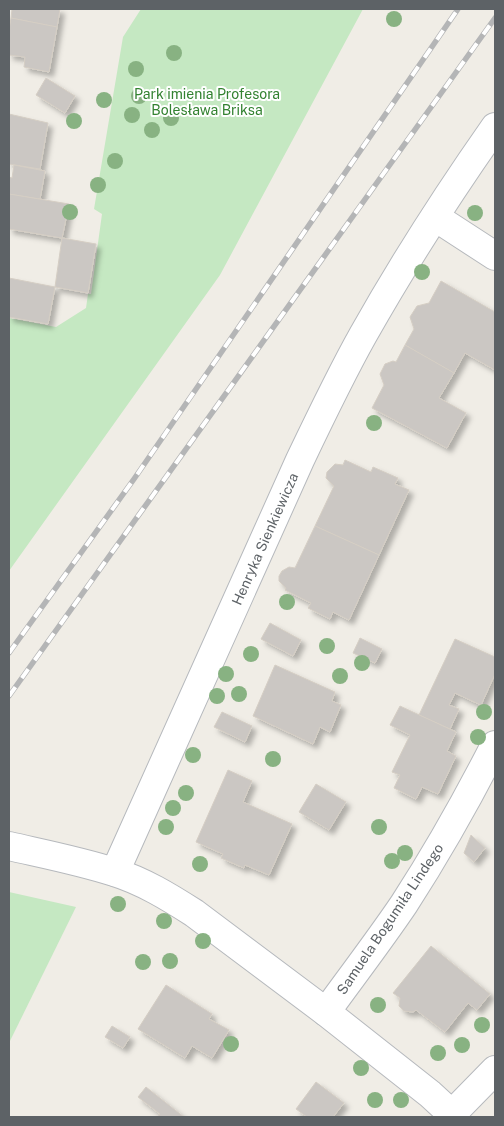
<svg xmlns="http://www.w3.org/2000/svg" width="504" height="1126" viewBox="0 0 504 1126" font-family="'Public Sans',sans-serif">
<defs>
<filter id="shadow"><feDropShadow dx="4.5" dy="4.5" stdDeviation="2.5" flood-color="#0004"/></filter>
</defs>
<rect width="100%" height="100%" fill="#f0ede6"/>
<!-- green -->
<g fill="#c5e8c2">
<path d="M141 9H363L220 275 9 571V318L56 327 86 308 88 294H91L102 214 94 209 123 37Z"/>
<path d="M9 892 76 907 9 1043Z"/>
</g>
<!-- building -->
<g fill="#cbc7c3" stroke="#d5cec4" filter="url(#shadow)">
<path d="M12 9H60L57 27 11 18Z"/>
<path d="M11 18 57 27 49 72 24 67 25 57 9 55V30Z"/>
<path d="M46 78 75 96 65 113 36 95Z"/>
<path d="M9 114 48 123 40 169 9 164Z"/>
<path d="M14 165 45 171 40 199 9 194V177L12 178Z"/>
<path d="M9 194 69 204 62 238 9 229Z"/>
<path d="M62 238 96 244 88 293 55 287Z"/>
<path d="M9 278 55 287 48 324 9 317Z"/>
<path d="M441 281 495 312V370L465 353 454 373 405 345 414 329 410 317 417 306 429 303Z"/>
<path d="M405 345 454 373 439 398 466 413 447 448 372 408 384 385 380 374 385 364 393 361 396 362Z"/>
<path d="M345 460 371 472 373 467 398 478 395 484 409 490 379 555 315 526 334 486 326 478 327 472 335 464 343 465Z"/>
<path d="M315 526 379 555 349 620 333 612 330 619 308 608 311 603 285 590 286 588 279 581V576L282 571 289 567 295 568Z"/>
<path d="M270 623 301 640 293 656 261 639Z"/>
<path d="M360 638 382 649 375 663 353 653Z"/>
<path d="M455 639 495 657V674L481 705 455 693 449 705 459 709 450 729 419 715Z"/>
<path d="M275 665 335 692 332 701 341 705 330 732 320 727 313 744 253 716Z"/>
<path d="M400 706 456 732 447 751 456 756 438 794 422 787 416 799 394 788 400 775 392 772 410 735 390 725Z"/>
<path d="M222 712 252 726 245 742 214 727Z"/>
<path d="M228 770 252 781 243 802 292 824 269 875 245 865 244 868 221 858 223 854 196 842Z"/>
<path d="M316 784 346 802 329 830 299 812Z"/>
<path d="M471 835 485 848 474 862 464 853Z"/>
<path d="M431 946 490 994 477 1010 468 1003 445 1032 416 1010 413 1012 404 1011 399 1006 400 998 393 993Z"/>
<path d="M166 985 212 1014 209 1019 229 1030 212 1058 192 1046 185 1058 138 1029Z"/>
<path d="M112 1026 130 1037 123 1048 105 1037Z"/>
<path d="M316 1082 344 1103 333 1117H307L296 1109Z"/>
<path d="M146 1087 184 1117H157L160 1114 138 1097Z"/>
</g>
<g fill="none" stroke-linecap="round" stroke-linejoin="round">
<!-- street casing -->
<g stroke="#b6b9bd" stroke-width="30">
<g id="street">
<path d="M435 217 495 256"/>
<path d="M9 846C44 854 80 861 114 872 143 881 169 897 194 913L326 1012 430 1094 455 1117"/>
<path d="M115 872 300 460C320 418 340 376 363 335 403 264 448 194 495 127"/>
<path d="M326 1012C352 976 379 941 404 904 437 853 467 800 495 745"/>
<path d="M449 1117 495 1070"/>
</g>
</g>
<!-- street -->
<use href="#street" stroke="#fff" stroke-width="28"/>
<!-- rail casing -->
<g stroke="#b4b5b6" stroke-width="5.5">
<g id="rail">
<path d="M9 653 134 479 458 9"/>
<path d="M9 696 495 18"/>
</g>
</g>
<!-- rail -->
<use href="#rail" stroke="#fff" stroke-width="4" stroke-dasharray="11" stroke-linecap="butt"/>
</g>
<!-- trees -->
<g fill="#88b282">
<circle cx="394" cy="19" r="8"/>
<circle cx="174" cy="53" r="8"/>
<circle cx="136" cy="69" r="8"/>
<circle cx="139" cy="96" r="8"/>
<circle cx="104" cy="100" r="8"/>
<circle cx="132" cy="115" r="8"/>
<circle cx="171" cy="118" r="8"/>
<circle cx="74" cy="121" r="8"/>
<circle cx="152" cy="130" r="8"/>
<circle cx="115" cy="161" r="8"/>
<circle cx="98" cy="185" r="8"/>
<circle cx="70" cy="212" r="8"/>
<circle cx="475" cy="213" r="8"/>
<circle cx="422" cy="272" r="8"/>
<circle cx="374" cy="423" r="8"/>
<circle cx="287" cy="602" r="8"/>
<circle cx="327" cy="646" r="8"/>
<circle cx="251" cy="654" r="8"/>
<circle cx="362" cy="663" r="8"/>
<circle cx="226" cy="674" r="8"/>
<circle cx="340" cy="676" r="8"/>
<circle cx="239" cy="694" r="8"/>
<circle cx="217" cy="696" r="8"/>
<circle cx="484" cy="712" r="8"/>
<circle cx="478" cy="737" r="8"/>
<circle cx="193" cy="755" r="8"/>
<circle cx="273" cy="759" r="8"/>
<circle cx="186" cy="793" r="8"/>
<circle cx="173" cy="808" r="8"/>
<circle cx="166" cy="827" r="8"/>
<circle cx="379" cy="827" r="8"/>
<circle cx="405" cy="853" r="8"/>
<circle cx="392" cy="861" r="8"/>
<circle cx="200" cy="864" r="8"/>
<circle cx="118" cy="904" r="8"/>
<circle cx="164" cy="921" r="8"/>
<circle cx="203" cy="941" r="8"/>
<circle cx="170" cy="961" r="8"/>
<circle cx="143" cy="962" r="8"/>
<circle cx="378" cy="1005" r="8"/>
<circle cx="482" cy="1025" r="8"/>
<circle cx="231" cy="1044" r="8"/>
<circle cx="462" cy="1045" r="8"/>
<circle cx="438" cy="1053" r="8"/>
<circle cx="361" cy="1068" r="8"/>
<circle cx="375" cy="1100" r="8"/>
<circle cx="401" cy="1100" r="8"/>
</g>
<g text-anchor="middle" stroke-width="4" stroke-linejoin="round" paint-order="stroke">
<!-- park labels -->
<g font-size="14" fill="#338231" stroke="#fff">
<text x="207" y="99">Park imienia Profesora<tspan x="207" dy="16">Bolesława Briksa</tspan></text>
</g>
<!-- street labels -->
<g font-size="14" fill="#5d6266" stroke="#fff">
<text transform="translate(265 539) rotate(-66)" y="5">Henryka Sienkiewicza</text>
<text transform="translate(390 919) rotate(-56)" y="5">Samuela Bogumiła Lindego</text>
</g>
</g>
<!-- border -->
<rect width="504" height="1126" fill="none" stroke="#5d6266" stroke-width="20"/>
</svg>
